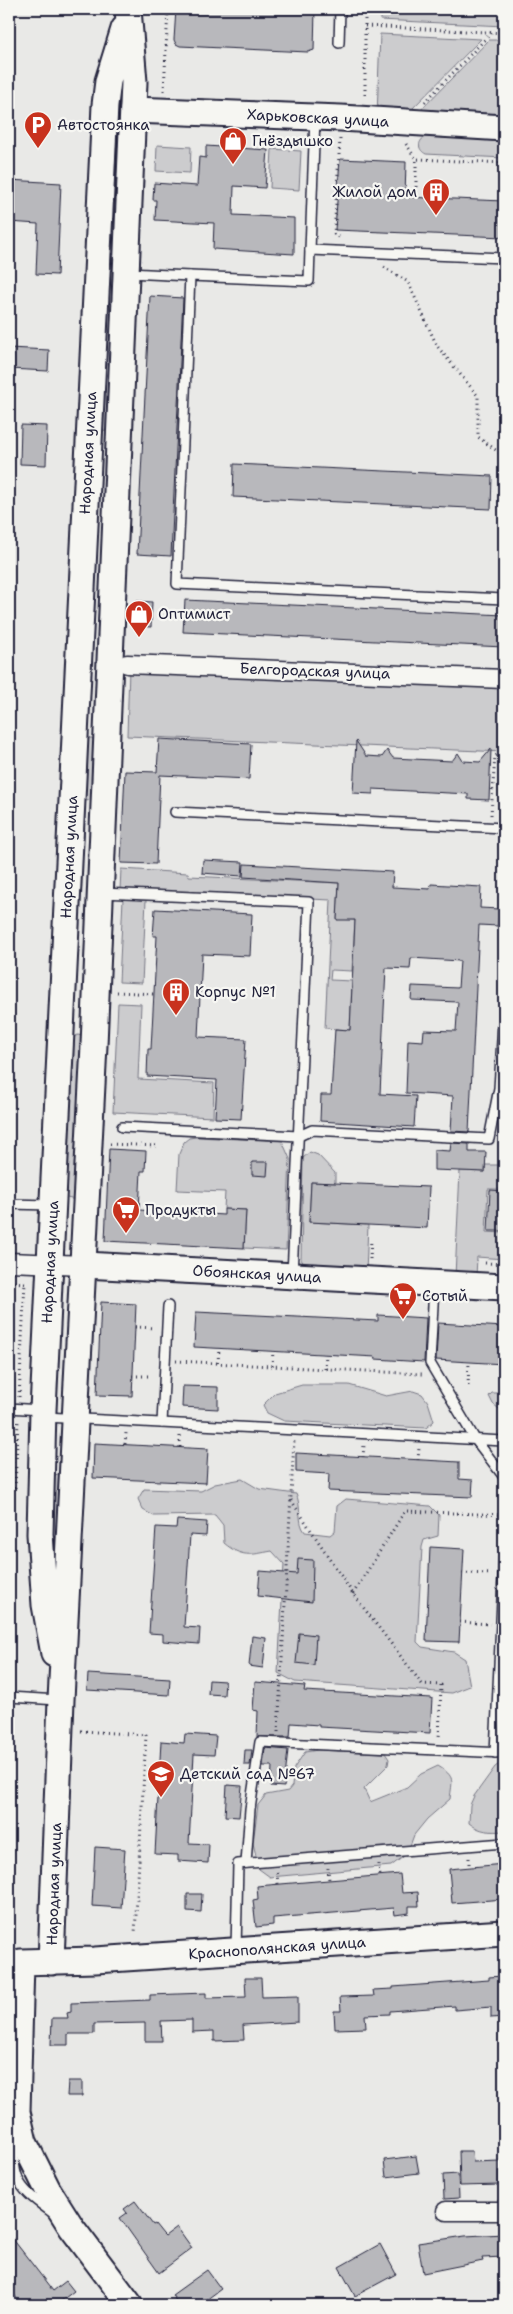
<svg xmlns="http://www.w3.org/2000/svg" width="513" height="2314" viewBox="0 0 513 2314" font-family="'Shantell Sans',sans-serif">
<rect width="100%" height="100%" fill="#e9e9e7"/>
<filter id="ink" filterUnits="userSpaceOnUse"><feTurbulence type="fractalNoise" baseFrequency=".02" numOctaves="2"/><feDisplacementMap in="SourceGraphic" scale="10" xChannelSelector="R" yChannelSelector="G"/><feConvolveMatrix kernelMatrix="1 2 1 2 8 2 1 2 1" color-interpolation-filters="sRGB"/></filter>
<g filter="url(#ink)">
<!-- green -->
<g fill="#ccccce" stroke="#777784">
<path d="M381 9H504V26L380 20Z"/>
<path d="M380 34 481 39 404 117 377 116Z"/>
<path d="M489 40H504V122L413 118Z"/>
<path d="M425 137 504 141V158L426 154C418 150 417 142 425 137Z"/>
<path d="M157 145 191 147 190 173 156 171Z"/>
<path d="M272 149 301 151 299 190 270 188Z"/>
<path d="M106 363 110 365 107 429 103 431 99 429 104 364Z"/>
<path d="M129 668 504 684V752L127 736Z"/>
<path d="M87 738H92L95 742 92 798 87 801 83 799Z"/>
<path d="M121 869 188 873 189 876 339 883 337 919 355 920 352 971 331 970 330 980 352 981 350 1030 325 1028 331 900 120 890Z"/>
<path d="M123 899 146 900 142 983 119 982Z"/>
<path d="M118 1003 141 1004 138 1079 214 1083 213 1117 113 1112Z"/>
<path d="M78 1035 82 1036 75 1200 63 1197 71 1038Z"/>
<path d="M196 1137 282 1141 290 1159 286 1250 244 1248 246 1210 224 1209 225 1192 177 1190 179 1154 184 1142 189 1138Z"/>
<path d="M310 1152 318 1155 335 1173V1183L311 1182 309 1222 368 1225 366 1273 304 1265 301 1259 303 1158Z"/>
<path d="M485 1165H504V1189H488L486 1232 504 1233V1259L477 1257 476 1277 455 1276 460 1171 485 1172Z"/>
<path d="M302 1385H349L386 1396 413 1391 422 1394 428 1402 434 1421 426 1428 284 1421 267 1413 263 1405 275 1393Z"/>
<path d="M492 1393H504V1413L493 1404 489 1396Z"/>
<path d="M58 1474 60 1475 57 1551H51L52 1476Z"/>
<path d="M242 1479 259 1489 296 1494C302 1507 297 1522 305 1532L330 1535 335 1531 337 1506 346 1499 430 1506 439 1515 438 1536 424 1540 422 1547 417 1642 422 1647 454 1652 465 1659 470 1686 452 1693 295 1682 278 1673 284 1564 272 1551C250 1555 242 1558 224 1543L223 1525 215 1515 154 1516 143 1510 138 1499 144 1489 201 1491 215 1484Z"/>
<path d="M318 1750 385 1753 389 1759 388 1765 364 1789 370 1802 407 1787 421 1774 438 1766C456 1777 452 1780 450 1799L427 1819 414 1835 407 1854 391 1866 270 1877 259 1869 253 1843 258 1805 266 1795 288 1791 292 1786 294 1768 305 1752Z"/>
<path d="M502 1762H504V1831C490 1832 480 1832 469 1823L470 1805 474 1796 495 1767Z"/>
</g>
<!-- building -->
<g fill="#b8b8bc" stroke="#22223b">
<path d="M176 9H315L314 50 308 52 180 46 176 44 174 40Z"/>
<path d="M206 146 268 150 265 188 234 186 233 215 294 218V254L213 249 214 223 155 220 156 200H153L154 183 197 186 199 157 206 158Z"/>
<path d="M340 159 406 162 405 197 504 201V237L335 230Z"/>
<path d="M9 180 61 183 57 275 36 274 38 224 9 222Z"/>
<path d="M150 296 183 298 171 556 137 554Z"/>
<path d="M9 348 49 350 48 371 9 369Z"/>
<path d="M21 425 47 426 46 465 20 464Z"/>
<path d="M234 464 492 476 491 509 233 497Z"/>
<path d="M185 600 504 615V647L183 632Z"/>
<path d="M137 601 152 602 151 627 136 626Z"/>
<path d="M159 739 251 744 249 779 160 775 156 864 121 863 125 771 157 772Z"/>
<path d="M356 741 366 756 382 757 387 750 393 758 452 761 458 753 463 761 480 762 491 749 489 800 468 799V794L373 789V794L353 793Z"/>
<path d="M203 860 243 862 242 876 202 873Z"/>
<path d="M244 864 393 872 392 887 430 889 431 884 481 887 480 908 499 909 498 926 479 925 469 1132 451 1131 453 1096 406 1093 408 1040 423 1041 424 1030 456 1031 458 1002 411 1000 412 986 458 988 460 961 411 958 410 969 386 968 380 1094 416 1096 414 1127 320 1121 321 1095H331L335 1029 350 1030 355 920H337L339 883 243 877Z"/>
<path d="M155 909 252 914 250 956 202 954 198 1037 246 1039 241 1119 215 1118 217 1080 147 1076 148 1049H151L157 936H153Z"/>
<path d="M451 1143 469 1144V1152H486L485 1172 434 1170V1150L450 1151Z"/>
<path d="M109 1149 146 1151 145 1171H141L139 1210 224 1215V1209L246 1210 244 1248 105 1241Z"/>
<path d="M252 1162H268L267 1176 252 1175Z"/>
<path d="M311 1182 429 1187 427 1228 309 1222Z"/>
<path d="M490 1190 504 1191V1231H488Z"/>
<path d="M101 1302 136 1304 132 1396 97 1395Z"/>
<path d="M196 1312 378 1321V1315L426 1318 424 1362 375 1359 376 1357 194 1347Z"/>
<path d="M438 1323 504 1327V1364L436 1360Z"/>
<path d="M183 1386 218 1387V1409L182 1407Z"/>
<path d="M94 1443 208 1449 206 1483 93 1478Z"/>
<path d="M296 1453 459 1462V1479L473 1480 472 1497 328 1491 329 1474 296 1472Z"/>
<path d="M177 1520 207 1522 206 1536 190 1535 184 1627 200 1628 199 1644 163 1641V1634L149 1633 156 1527 176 1528Z"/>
<path d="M430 1547 464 1549 459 1642 426 1641Z"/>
<path d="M298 1559 313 1560 312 1602 258 1596 260 1571 297 1574Z"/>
<path d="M299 1633 316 1635 314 1665 296 1663Z"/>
<path d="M252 1636 266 1638 263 1668 249 1666Z"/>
<path d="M88 1674 170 1679 169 1695 87 1690Z"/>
<path d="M209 1680 225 1681 224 1695 208 1694Z"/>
<path d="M255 1682 305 1686 304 1691 432 1698 430 1733 319 1727V1725L291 1723 290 1737H257L258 1711 253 1710Z"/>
<path d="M185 1734 216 1736 214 1755 194 1754 189 1843 209 1844 208 1863 178 1861V1855L155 1854 161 1741 184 1743Z"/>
<path d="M265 1748 288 1750 284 1787 271 1786 272 1766H263Z"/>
<path d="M245 1750H252L250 1765H244Z"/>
<path d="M227 1785 242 1786 239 1817 225 1816Z"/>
<path d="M95 1847 125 1849 121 1908 92 1906Z"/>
<path d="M504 1864V1899L452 1903 449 1869Z"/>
<path d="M400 1874 402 1893 418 1892 419 1906H409V1913L395 1915 394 1908 273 1918V1925L256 1927 253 1900 258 1899 257 1886Z"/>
<path d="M187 1894H202L201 1912 187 1911Z"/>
<path d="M502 1976 504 2017 491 2018V2007L455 2010V2006L390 2011V2014L365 2015 366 2028 335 2029 334 2011H341L340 1997 374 1996 373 1990 393 1989V1987L489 1980V1977Z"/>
<path d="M245 1978H261L262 1997 298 1996V2022L243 2025 244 2040 214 2041V2031L192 2032V2020L161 2021 162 2041H145V2023L94 2024V2034H68V2045H51L52 2018H68L67 2013 71 2012V2003L150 2000V1995L206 1993V1998L246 1997Z"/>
<path d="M68 2081H82V2096H67Z"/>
<path d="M459 2151H472L473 2162 500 2161V2185L460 2186Z"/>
<path d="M416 2156 419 2173 386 2177 384 2160Z"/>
<path d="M458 2174 459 2198 444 2199 443 2175Z"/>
<path d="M135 2201 153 2225 155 2224 163 2234 165 2236 177 2227 192 2248 159 2273 120 2218 127 2213 124 2209Z"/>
<path d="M9 2234 53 2291 66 2281 74 2291 61 2301 64 2305H22L9 2288Z"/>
<path d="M504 2234V2257L482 2258 483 2261 423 2273 418 2243 465 2236Z"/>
<path d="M380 2244 396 2274 355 2296 339 2267Z"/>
<path d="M207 2270 221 2289 206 2300 209 2305H179L172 2295Z"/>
</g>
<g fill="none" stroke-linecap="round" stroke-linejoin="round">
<!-- lane casing -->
<g stroke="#22223b" stroke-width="12">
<g id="lane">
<path d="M339 43 340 9"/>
<path d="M310 250 315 117"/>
<path d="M504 258 310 250 309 281 190 276 177 584 504 599"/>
<path d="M128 273 190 276"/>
<path d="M175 812 504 828"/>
<path d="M102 893 309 902 292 1275"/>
<path d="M122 1127 299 1136 312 1130 489 1139 499 1088 504 1007"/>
<path d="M9 1204 51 1205"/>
<path d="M434 1286 430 1363 475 1439 504 1477"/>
<path d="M9 1408 41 1410"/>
<path d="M45 1417 504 1441"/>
<path d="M162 1423 168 1306"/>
<path d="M9 1697 58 1700"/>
<path d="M495 1753 504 1555"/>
<path d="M246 1863 250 1809 260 1742 504 1753"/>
<path d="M236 1949 238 1864 504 1843"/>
<path d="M15 2140C11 2182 20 2189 53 2213"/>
</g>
</g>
<!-- street casing -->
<g stroke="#22223b" stroke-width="21">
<g id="street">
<path d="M127 664 504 679"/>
<path d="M9 1262 84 1265"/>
<path d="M446 2211H504"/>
</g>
</g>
<!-- secondary casing -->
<g stroke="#22223b" stroke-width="29">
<g id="secondary">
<path d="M133 110 341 118 504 128"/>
<path d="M84 1265 504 1287"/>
<path d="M54 1654 45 1605 40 1534 43 1410 105 105 108 81 124 29"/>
<path d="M51 1962 61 1700 94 1045 134 82 128 9"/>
<path d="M130 2305 72 2228 48 2190 24 2142 17 2112 21 1962 95 1960 504 1933"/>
</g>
</g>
<!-- path -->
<g stroke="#22223b" stroke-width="3" stroke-dasharray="1 4" stroke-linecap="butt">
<path d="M365 9V99"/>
<path d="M365 26 504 33"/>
<path d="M164 91 168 9"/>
<path d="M425 102 492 32"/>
<path d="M406 144 416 159 504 163"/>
<path d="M416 197V159"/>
<path d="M339 237 334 234 340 139"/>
<path d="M384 267 408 282 437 346 478 396V437L504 456"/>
<path d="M491 815 495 756 504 751"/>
<path d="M117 992 154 994"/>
<path d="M110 1144 159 1146"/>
<path d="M370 1259 371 1239"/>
<path d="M485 1263 504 1264"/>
<path d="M9 1282 26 1283"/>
<path d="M135 1327 154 1328"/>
<path d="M176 1361 422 1374"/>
<path d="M218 1363 219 1348"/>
<path d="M272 1366 273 1351"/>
<path d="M325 1369 326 1354"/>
<path d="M132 1376H152"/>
<path d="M468 1386 469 1362"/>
<path d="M19 1397 25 1283"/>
<path d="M125 1444 126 1433"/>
<path d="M180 1447V1436"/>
<path d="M363 1457 364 1445"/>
<path d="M418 1460 419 1448"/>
<path d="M15 1488 18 1421"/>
<path d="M291 1500 353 1594 422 1684 441 1685 439 1739"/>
<path d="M462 1573 492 1574"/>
<path d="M353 1594 405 1511 504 1515"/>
<path d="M460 1622 490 1624"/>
<path d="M81 1731 146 1735 135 1933"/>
<path d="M278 1732 294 1441"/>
<path d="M469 1858V1867"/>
<path d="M379 1864 380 1876"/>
<path d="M328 1868 329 1880"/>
<path d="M277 1873 278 1884"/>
</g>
<!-- lane -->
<use href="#lane" stroke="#f6f6f2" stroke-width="9"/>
<!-- street -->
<use href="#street" stroke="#f6f6f2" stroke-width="18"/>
<!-- secondary -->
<use href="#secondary" stroke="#f6f6f2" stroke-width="25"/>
</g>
</g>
<!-- icons -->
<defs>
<g id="parking-pin" transform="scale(1.4375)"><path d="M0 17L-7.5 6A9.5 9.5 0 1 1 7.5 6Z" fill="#c8321e" stroke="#f6f6f2"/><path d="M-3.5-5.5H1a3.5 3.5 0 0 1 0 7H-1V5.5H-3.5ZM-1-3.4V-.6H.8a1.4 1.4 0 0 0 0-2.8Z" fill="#fff"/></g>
<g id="shop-pin" transform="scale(1.4375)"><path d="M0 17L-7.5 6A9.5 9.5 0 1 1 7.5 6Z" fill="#c8321e" stroke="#f6f6f2"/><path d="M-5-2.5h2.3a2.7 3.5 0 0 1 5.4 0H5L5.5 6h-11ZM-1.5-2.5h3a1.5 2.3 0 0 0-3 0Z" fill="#fff"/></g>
<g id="building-pin" transform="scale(1.4375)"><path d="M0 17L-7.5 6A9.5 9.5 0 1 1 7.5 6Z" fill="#c8321e" stroke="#f6f6f2"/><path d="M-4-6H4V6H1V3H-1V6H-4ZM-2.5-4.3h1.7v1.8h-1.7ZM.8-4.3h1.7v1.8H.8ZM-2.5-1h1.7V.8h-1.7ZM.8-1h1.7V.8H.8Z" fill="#fff"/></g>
<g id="supermarket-pin" transform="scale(1.4375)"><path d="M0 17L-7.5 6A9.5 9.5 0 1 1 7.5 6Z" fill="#c8321e" stroke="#f6f6f2"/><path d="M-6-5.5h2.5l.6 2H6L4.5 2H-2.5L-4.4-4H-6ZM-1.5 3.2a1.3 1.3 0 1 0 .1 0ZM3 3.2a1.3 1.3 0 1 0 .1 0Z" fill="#fff"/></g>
<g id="school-pin" transform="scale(1.4375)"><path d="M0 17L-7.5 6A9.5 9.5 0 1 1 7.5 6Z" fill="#c8321e" stroke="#f6f6f2"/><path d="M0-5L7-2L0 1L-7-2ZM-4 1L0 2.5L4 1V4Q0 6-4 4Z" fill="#fff"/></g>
</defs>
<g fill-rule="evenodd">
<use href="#parking-pin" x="38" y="125"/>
<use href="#shop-pin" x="233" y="141"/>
<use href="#building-pin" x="436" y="192"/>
<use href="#shop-pin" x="139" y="614"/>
<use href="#building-pin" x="176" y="992"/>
<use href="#supermarket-pin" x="126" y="1210"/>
<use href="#supermarket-pin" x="403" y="1296"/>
<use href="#school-pin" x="161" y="1774"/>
</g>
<g text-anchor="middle" stroke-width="4.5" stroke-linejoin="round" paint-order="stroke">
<!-- street labels -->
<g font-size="15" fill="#22223b" stroke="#f6f6f2">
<text transform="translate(318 118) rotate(3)" y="5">Харьковская улица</text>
<text transform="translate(88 453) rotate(-87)" y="5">Народная улица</text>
<text transform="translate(315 671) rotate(2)" y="5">Белгородская улица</text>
<text transform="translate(69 857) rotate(-87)" y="5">Народная улица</text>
<text transform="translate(50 1262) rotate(-87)" y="5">Народная улица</text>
<text transform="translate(257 1274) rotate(3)" y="5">Обоянская улица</text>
<text transform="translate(54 1884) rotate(-88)" y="5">Народная улица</text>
<text transform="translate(277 1948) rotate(-4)" y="5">Краснополянская улица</text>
</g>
<!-- poi labels -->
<g font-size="15" fill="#22223b" stroke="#f6f6f2" text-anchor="start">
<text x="57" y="130">Автостоянка</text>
<text x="252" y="146">Гнёздышко</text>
<text x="417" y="197" text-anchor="end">Жилой дом</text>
<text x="158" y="619">Оптимист</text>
<text x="195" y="997">Корпус №1</text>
<text x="145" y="1215">Продукты</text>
<text x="422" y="1301">Сотый</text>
<text x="180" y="1779">Детский сад №67</text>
</g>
</g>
<!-- margin -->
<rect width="513" height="2314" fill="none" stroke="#f6f6f2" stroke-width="30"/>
<rect x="15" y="15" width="483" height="2284" fill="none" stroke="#22223b" stroke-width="2" filter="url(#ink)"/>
</svg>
